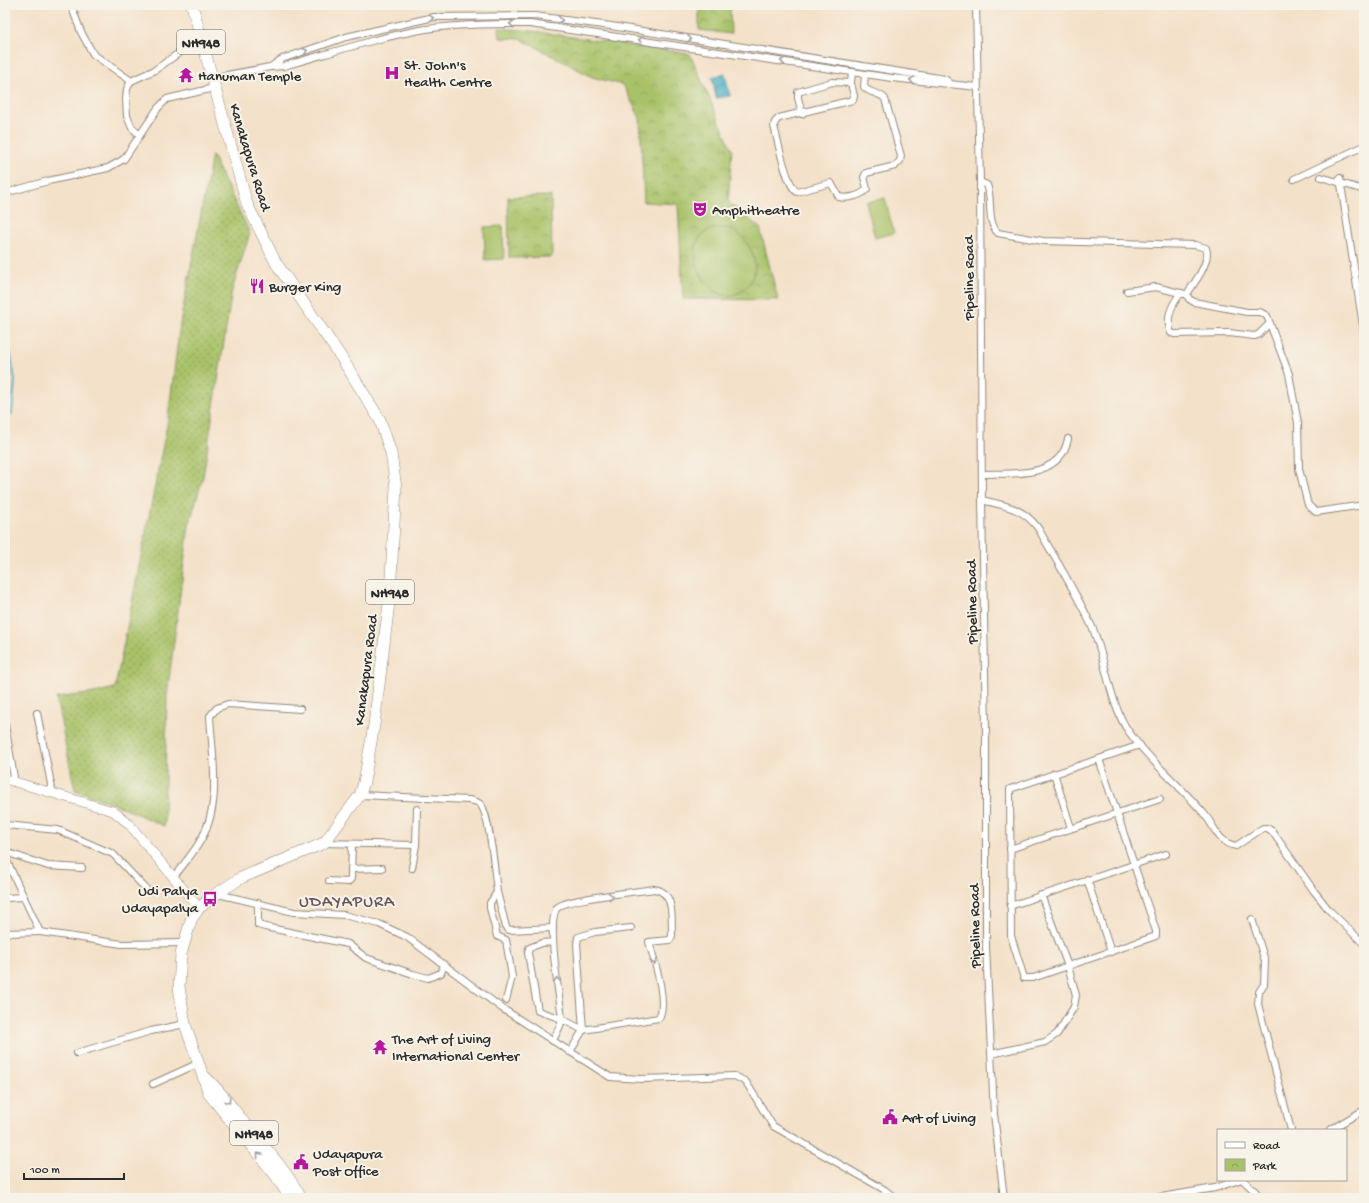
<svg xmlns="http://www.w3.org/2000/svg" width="1369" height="1203" viewBox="0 0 1369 1203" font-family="'Gochi Hand',sans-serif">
<defs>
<pattern id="grass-dots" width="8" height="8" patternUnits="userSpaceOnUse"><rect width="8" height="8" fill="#a8c268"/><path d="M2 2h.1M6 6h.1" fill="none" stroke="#899e56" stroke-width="1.8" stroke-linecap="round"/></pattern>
<pattern id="park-crowns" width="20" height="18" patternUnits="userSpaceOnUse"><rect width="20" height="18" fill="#a8c268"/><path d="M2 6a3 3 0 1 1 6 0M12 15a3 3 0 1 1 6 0" fill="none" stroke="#899e56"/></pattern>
<pattern id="water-waves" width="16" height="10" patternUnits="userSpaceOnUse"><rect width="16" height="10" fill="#46adc5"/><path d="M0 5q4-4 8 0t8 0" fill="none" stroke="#3b8da0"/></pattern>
</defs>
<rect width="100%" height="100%" fill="#f7f3e8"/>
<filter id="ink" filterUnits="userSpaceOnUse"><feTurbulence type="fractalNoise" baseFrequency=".025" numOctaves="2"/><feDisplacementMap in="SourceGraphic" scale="8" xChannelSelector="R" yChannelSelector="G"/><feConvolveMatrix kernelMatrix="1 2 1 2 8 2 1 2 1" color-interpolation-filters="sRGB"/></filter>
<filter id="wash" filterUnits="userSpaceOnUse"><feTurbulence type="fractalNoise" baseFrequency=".012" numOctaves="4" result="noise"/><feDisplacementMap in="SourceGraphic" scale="16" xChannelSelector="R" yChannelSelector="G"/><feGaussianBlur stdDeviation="0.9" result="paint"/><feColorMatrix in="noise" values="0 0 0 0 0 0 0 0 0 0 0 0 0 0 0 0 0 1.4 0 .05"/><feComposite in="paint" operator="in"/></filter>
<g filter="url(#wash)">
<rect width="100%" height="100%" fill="#f4e1c9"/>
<!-- grass -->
<path fill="url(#grass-dots)" stroke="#6a764a" d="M212 155 250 233 232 290 203 477 189 525 167 695 164 826 117 805 75 790 56 698 94 693 115 688 167 425 180 324Z"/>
<!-- park -->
<g fill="url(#park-crowns)" stroke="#6a764a">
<path d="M699 5H730L731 34 699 30Z"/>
<path d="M499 28 533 31 690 54 732 150 728 202 760 228 778 300 683 299 678 204 644 202 640 118 623 85 592 77 521 39 500 38Z"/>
<path d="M551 196 552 257 509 258 508 197Z"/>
</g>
<!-- pitch -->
<g fill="#a8c268" stroke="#6a764a">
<path d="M885 198 894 233 875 238 866 202Z"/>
<path d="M503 226 504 259 485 260 484 227Z"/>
<path d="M727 228C749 234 764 267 748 285 710 328 663 223 727 228Z"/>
</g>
<!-- water -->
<path fill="url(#water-waves)" stroke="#386c78" d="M725 74 730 96 716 98 712 77Z"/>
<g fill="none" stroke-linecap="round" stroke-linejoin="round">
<!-- stream -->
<path stroke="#46adc5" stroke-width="2" d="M5 294 8 341 15 380 12 414"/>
</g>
</g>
<g filter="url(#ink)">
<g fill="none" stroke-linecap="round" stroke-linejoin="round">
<!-- street casing -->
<g stroke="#90867a" stroke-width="8">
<g id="street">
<path d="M71 5 81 32 93 54 131 81"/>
<path d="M976 5 980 182 982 500 986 730V947L994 1114 1004 1198"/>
<path d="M272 66 282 59 346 37 434 17 535 16 611 26 945 79 950 83"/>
<path d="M852 72 851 83 854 96 853 100 779 118 775 122 774 126C778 141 786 185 797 192L831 183 839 197C848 199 861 196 867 189L864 177 866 173 895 166 900 161 901 156 885 99C880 92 870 94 864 87L865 74"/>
<path d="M211 78 270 67 284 66C331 53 378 37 426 29 461 24 496 24 530 24L892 78 977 87"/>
<path d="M802 114 798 98V92L832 82 851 83"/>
<path d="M140 135 132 128 127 116 126 99 127 89 131 81 155 70 200 38"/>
<path d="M1321 177 1364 190"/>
<path d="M1340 178 1364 332"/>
<path d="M1294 179 1364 146"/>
<path d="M980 182 987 185C993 200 986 221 998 233L1043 241 1195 245 1206 248C1211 262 1194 283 1187 294L1189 299 1194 302 1247 312H1260L1267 316 1289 374 1298 423 1299 469 1308 505 1316 512 1364 505"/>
<path d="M5 193 48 181 108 168 124 159 158 108 167 99 214 88"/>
<path d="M1127 291 1156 287 1184 294"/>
<path d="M1181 293C1171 305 1165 318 1171 333L1174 334 1229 333 1254 336 1258 335 1270 323"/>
<path d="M982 474C1013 473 1060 479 1068 439"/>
<path d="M982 500C1006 506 1022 507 1038 528 1056 560 1078 596 1093 629 1106 660 1110 706 1129 732 1151 763 1181 786 1205 815 1215 827 1218 843 1236 846L1263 828H1267L1272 831 1314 891 1329 910 1364 944"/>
<path d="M37 713 53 794"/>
<path d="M5 725 15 783"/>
<path d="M1099 759 1156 931V936L1033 978H1024L1011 936 1010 789 1140 745"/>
<path d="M1054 773 1071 828"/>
<path d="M360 795 469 800C474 801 478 801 481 805 490 817 495 874 497 892L490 903V908L497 936 506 940 512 977 506 1000"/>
<path d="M5 825 58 830 113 854 148 891"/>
<path d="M324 843 416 845"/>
<path d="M1010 849 1160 799"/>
<path d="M5 852 48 866 82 868"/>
<path d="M5 857 40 932 5 933"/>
<path d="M412 868 416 845 417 809"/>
<path d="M351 869 382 868"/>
<path d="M173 878C182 866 192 855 199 843 223 806 212 757 210 716L217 708 228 704 300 709"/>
<path d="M1087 879 1111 952"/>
<path d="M329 881 348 882 351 879 352 844"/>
<path d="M497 892 506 927 509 930 553 928"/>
<path d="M218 894 294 912 344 915 379 924 407 937 503 1009 610 1077 641 1079 735 1076 746 1082 773 1126 885 1190 895 1198"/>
<path d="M5 898 24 897"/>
<path d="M258 903V925L265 927 348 944 366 958 413 974 428 978 441 973 444 965"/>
<path d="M1010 906 1166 854"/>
<path d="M1252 919 1265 961 1264 984 1259 992 1258 1004 1291 1130"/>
<path d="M40 932 122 944 183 943"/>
<path d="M553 1041C555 1035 562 1025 562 1018 560 1000 545 917 558 907 570 898 636 892 654 889 676 892 671 920 672 936L670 940 649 942C654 960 668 1001 659 1018L583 1030 562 1019 538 1011 528 953 529 948 542 943 553 942"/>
<path d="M570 1052 583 1030 577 944 578 937 595 932 631 928"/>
<path d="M77 1053 151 1031 185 1024"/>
<path d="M991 1054 1045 1042 1057 1034 1074 1007 1076 995 1068 966 1041 895"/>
<path d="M153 1084 197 1064"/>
<path d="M1330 1130 1364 1110"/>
<path d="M1243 1180 1262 1198"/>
<path d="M1155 1198 1215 1188 1239 1180"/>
</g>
</g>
<!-- secondary casing -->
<g stroke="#90867a" stroke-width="10">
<path id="secondary" d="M5 779 113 811 129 824 199 908"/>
</g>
<!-- highway casing -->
<g stroke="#90867a" stroke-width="12">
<g id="highway">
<path d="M192 5 247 204 276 263 341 357 380 420 391 453 396 488 390 595 374 725 364 782 360 795 324 843 241 878 216 894 199 908 191 920 181 954 179 987 185 1024 209 1094 277 1177 290 1198"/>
<path d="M203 1075C220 1090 231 1106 245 1124 265 1148 286 1170 301 1198"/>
</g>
</g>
<!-- street -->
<use href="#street" stroke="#fff" stroke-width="6"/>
<!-- secondary -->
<use href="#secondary" stroke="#fff" stroke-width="9"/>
<!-- highway -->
<use href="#highway" stroke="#fff" stroke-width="11"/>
</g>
<!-- one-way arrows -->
<defs><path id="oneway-chevron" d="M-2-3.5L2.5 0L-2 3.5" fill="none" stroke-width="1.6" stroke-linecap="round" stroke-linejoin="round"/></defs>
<g stroke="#a0a0a0">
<use href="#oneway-chevron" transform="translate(431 18) rotate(-9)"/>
<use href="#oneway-chevron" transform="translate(560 20) rotate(7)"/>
<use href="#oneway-chevron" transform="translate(512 24) rotate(-179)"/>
<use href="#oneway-chevron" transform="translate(689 39) rotate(10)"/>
<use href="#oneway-chevron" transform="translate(641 40) rotate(-172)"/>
<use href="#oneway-chevron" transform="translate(305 51) rotate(-19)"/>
<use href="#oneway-chevron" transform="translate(783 61) rotate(-171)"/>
<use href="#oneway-chevron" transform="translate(912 80) rotate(-173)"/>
<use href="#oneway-chevron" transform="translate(611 896) rotate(-9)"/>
<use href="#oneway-chevron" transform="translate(654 962) rotate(76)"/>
<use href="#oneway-chevron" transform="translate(557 980) rotate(-96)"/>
<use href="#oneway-chevron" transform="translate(228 1101) rotate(53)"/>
<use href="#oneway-chevron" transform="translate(259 1155) rotate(-130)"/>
</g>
</g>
<!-- icons -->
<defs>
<g id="hospital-bare" transform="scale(1.2)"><path d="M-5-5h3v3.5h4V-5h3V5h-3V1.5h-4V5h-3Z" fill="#b5179e" stroke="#f7f3e8" stroke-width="2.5" paint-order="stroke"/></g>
<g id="temple-bare" transform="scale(1.2)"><path d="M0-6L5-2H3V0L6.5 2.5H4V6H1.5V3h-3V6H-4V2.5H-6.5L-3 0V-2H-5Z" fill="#b5179e" stroke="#f7f3e8" stroke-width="2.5" paint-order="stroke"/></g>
<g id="theatre-bare" transform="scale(1.2)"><path d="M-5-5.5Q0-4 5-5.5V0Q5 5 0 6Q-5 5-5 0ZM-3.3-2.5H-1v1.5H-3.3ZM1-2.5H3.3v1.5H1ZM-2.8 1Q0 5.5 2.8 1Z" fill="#b5179e" stroke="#f7f3e8" stroke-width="2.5" paint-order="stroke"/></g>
<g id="restaurant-bare" transform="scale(1.2)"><path d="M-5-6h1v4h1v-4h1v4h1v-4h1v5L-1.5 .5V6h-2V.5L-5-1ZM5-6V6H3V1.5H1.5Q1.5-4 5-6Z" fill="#b5179e" stroke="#f7f3e8" stroke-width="2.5" paint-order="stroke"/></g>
<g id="bus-bare" transform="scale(1.2)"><path d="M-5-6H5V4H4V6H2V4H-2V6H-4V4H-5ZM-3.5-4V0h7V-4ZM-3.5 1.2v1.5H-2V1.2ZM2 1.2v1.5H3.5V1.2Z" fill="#b5179e" stroke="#f7f3e8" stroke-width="2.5" paint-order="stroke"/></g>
<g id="civic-bare" transform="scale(1.2)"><path d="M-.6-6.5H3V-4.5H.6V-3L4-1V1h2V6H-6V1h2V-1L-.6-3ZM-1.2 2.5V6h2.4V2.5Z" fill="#b5179e" stroke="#f7f3e8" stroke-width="2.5" paint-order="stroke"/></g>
</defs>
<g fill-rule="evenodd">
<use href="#hospital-bare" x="392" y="73"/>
<use href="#temple-bare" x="186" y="75"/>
<use href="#theatre-bare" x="700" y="209"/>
<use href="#restaurant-bare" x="257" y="286"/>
<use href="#bus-bare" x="210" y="899"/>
<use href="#temple-bare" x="380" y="1047"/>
<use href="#civic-bare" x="890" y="1117"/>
<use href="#civic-bare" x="301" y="1162"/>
</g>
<g text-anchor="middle" stroke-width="4" stroke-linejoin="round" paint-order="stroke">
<!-- shield labels -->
<g fill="#f7f3e8" stroke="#686764" stroke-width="1">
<rect x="177" y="30" width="48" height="24" rx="3"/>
<rect x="366" y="580" width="48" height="24" rx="3"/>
<rect x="230" y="1121" width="48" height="24" rx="3"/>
</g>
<g font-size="14" font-weight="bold" fill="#2b2b2b">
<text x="201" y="47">NH948</text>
<text x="390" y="597">NH948</text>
<text x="254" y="1138">NH948</text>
</g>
<!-- poi labels -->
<g font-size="15" fill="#2b2b2b" stroke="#f7f3e8" text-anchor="start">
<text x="404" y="69">St. John's<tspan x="404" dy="17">Health Centre</tspan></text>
<text x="198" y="80">Hanuman Temple</text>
<text x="712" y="214">Amphitheatre</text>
<text x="269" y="291">Burger King</text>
<text x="198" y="895" text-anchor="end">Udi Palya<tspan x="198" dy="17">Udayapalya</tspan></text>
<text x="392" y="1043">The Art of Living<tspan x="392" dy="17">International Center</tspan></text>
<text x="902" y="1122">Art of Living</text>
<text x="313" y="1158">Udayapura<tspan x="313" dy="17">Post Office</tspan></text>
</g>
<!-- street labels -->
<g font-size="15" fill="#2b2b2b" stroke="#f7f3e8">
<text transform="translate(251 157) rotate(73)" y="5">Kanakapura Road</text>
<text transform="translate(968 278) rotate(-90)" y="5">Pipeline Road</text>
<text transform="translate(971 602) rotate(-91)" y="5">Pipeline Road</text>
<text transform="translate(365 670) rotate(-83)" y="5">Kanakapura Road</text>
<text transform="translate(974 926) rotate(-91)" y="5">Pipeline Road</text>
</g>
<!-- quarter labels -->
<g font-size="17" letter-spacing="1" fill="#6a545c" stroke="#f7f3e8">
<text x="347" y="906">UDAYAPURA</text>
</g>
</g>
<!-- margin -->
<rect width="1369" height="1203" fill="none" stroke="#f7f3e8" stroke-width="20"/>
<!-- legend -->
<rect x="1217" y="1129" width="130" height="52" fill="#f7f3e8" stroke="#a5a39c"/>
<rect x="1225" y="1142" width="20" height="6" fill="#ffffff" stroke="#a5a39c"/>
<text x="1253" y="1149" font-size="12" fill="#2b2b2b">Road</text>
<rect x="1225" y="1159" width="20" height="12" fill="url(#park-crowns)" stroke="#a5a39c"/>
<text x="1253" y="1169" font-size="12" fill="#2b2b2b">Park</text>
<!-- scale -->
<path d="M24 1173v6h100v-6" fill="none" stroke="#2b2b2b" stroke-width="2"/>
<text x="30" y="1173" font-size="12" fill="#2b2b2b" stroke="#f7f3e8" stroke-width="3" paint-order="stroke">100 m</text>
</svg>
